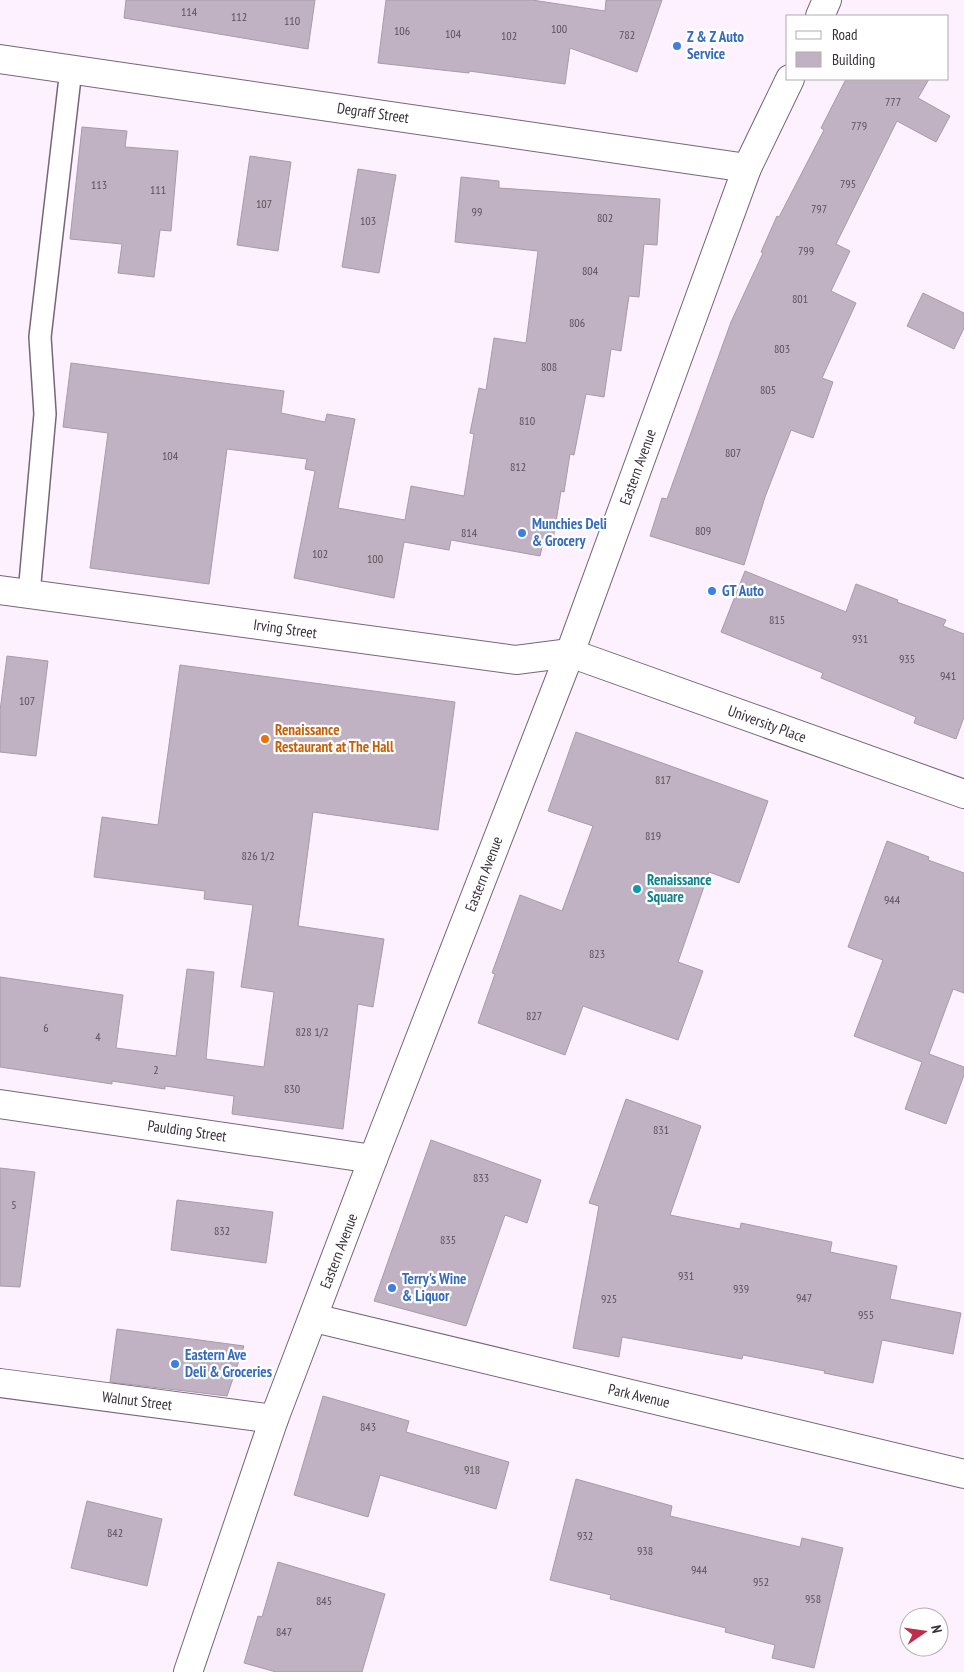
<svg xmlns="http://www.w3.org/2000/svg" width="964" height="1672" viewBox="0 0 964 1672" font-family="'PT Sans Narrow',sans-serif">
<rect width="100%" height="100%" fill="#fdf0ff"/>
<!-- building -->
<g fill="#c1b2c3" stroke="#a99aaa">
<path d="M126 0H315L308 49 124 18Z"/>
<path d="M386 0H532L605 11 606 0H662L637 72 570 48 565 84 469 71V73L378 63Z"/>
<path d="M846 79H929L918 98 950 116 936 142 897 121 836 244 850 251 831 291 856 303 822 378 833 382 813 438 791 430 765 497 744 565 650 536 662 498 667 499 731 322 763 253 761 252 777 216 779 217 824 130 821 128Z"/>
<path d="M82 127 127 131 125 147 178 151 171 231 160 230 154 277 118 273 122 244 70 239Z"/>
<path d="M250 156 291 162 278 251 237 245Z"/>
<path d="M358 169 396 175 379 273 342 267Z"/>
<path d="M461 177 499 181V188L660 199 657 245 644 244 639 297 629 296 621 351 611 349 604 397 586 394 574 455 570 454 564 492 561 491 553 540 544 539 540 556 451 540 449 550 404 542 394 598 294 578 315 471 305 469 307 459 227 449 209 584 90 568 108 433 63 427 71 363 284 391 281 413 325 422 327 414 355 419 338 508 405 520 411 486 464 496 474 434 470 433 479 388 486 390 494 338 526 343 538 251 455 242Z"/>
<path d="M923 293 964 313V328L954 349 907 326Z"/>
<path d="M745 571 846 612 856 584 898 600 897 602 946 620 943 626 964 634V717L956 739 914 723 916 717 821 678 823 673 721 632Z"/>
<path d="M7 656 48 661 36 756 0 752V711Z"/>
<path d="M180 665 455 702 438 830 313 812 298 926 384 939 373 1007 358 1004 343 1129 232 1114 234 1096 165 1086V1089L112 1081V1084L0 1067V977L123 995 116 1048 176 1056 187 969 214 972 206 1059 264 1067 274 992 241 987 253 905 204 899 205 891 94 877 102 817 158 825Z"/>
<path d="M576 732 768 801 739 883 709 872 678 962 703 971 678 1040 583 1006 565 1055 478 1023 495 974 492 973 520 895 562 911 593 826 548 811Z"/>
<path d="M887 841 929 857 928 860 964 873V993L953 989 929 1054 964 1067V1075L946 1124 905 1109 922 1062 854 1036 883 960 848 947Z"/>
<path d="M626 1099 701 1126 670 1215 740 1229 741 1223 832 1242 830 1252 897 1266 890 1299 961 1313 953 1354 882 1340 873 1383 824 1373 825 1371 743 1355 742 1359 622 1337 619 1357 573 1348 599 1206 589 1203Z"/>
<path d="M431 1140 541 1180 527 1223 505 1215 466 1326 374 1301Z"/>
<path d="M0 1168 35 1172 20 1287 0 1286Z"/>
<path d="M177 1200 273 1212 266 1263 171 1250Z"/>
<path d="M117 1329 244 1346 227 1396 110 1382Z"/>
<path d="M323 1396 409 1421 406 1432 509 1462 496 1509 380 1475 368 1517 294 1495Z"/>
<path d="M576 1479 672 1506 670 1516 800 1547 802 1538 843 1548 814 1668 772 1658 775 1645 725 1632 726 1628 610 1599 611 1595 550 1580Z"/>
<path d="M87 1501 162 1519 147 1586 71 1568Z"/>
<path d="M278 1562 385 1594 362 1672H276L244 1663 258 1616 262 1617Z"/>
</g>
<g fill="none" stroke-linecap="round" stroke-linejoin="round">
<!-- service casing -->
<g stroke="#756776" stroke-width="24">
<path id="service" d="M29 594 45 414 40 337 71 69"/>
</g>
<!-- minor casing -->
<g stroke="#756776" stroke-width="30">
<g id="minor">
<path d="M820 16 827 0"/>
<path d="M0 59 747 168"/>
<path d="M0 590 516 660 570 653 964 794"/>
<path d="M0 1104 373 1159"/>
<path d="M314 1318 964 1474"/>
<path d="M0 1383 274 1419"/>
<path d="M188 1672 274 1419 373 1159 570 653 747 168 790 79"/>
</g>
</g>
<!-- service -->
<use href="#service" stroke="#fff" stroke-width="21"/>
<!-- minor -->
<use href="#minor" stroke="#fff" stroke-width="28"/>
</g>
<!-- markers -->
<g fill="#3f7fe0" stroke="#fff" stroke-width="2">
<circle cx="677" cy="46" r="5"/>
<circle cx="522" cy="533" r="5"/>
<circle cx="712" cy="591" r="5"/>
<circle cx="392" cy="1288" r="5"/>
<circle cx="175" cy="1364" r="5"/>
</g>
<circle fill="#e8710a" stroke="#fff" stroke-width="2" cx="265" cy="739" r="5"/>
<circle fill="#0f9aa8" stroke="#fff" stroke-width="2" cx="637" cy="889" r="5"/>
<g text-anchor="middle" stroke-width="4.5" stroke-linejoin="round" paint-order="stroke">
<!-- number labels -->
<g font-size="12" fill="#59505a">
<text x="189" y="16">114</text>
<text x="239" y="21">112</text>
<text x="292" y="25">110</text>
<text x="559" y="33">100</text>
<text x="402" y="35">106</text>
<text x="453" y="38">104</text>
<text x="627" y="39">782</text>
<text x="509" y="40">102</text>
<text x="893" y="106">777</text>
<text x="859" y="130">779</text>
<text x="848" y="188">795</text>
<text x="99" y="189">113</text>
<text x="158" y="194">111</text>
<text x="264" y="208">107</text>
<text x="819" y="213">797</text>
<text x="477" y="216">99</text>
<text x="605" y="222">802</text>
<text x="368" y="225">103</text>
<text x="806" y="255">799</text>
<text x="590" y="275">804</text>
<text x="800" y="303">801</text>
<text x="577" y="327">806</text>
<text x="782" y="353">803</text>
<text x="549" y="371">808</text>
<text x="768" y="394">805</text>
<text x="527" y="425">810</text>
<text x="733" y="457">807</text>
<text x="170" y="460">104</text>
<text x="518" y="471">812</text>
<text x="703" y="535">809</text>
<text x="469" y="537">814</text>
<text x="320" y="558">102</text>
<text x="375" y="563">100</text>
<text x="777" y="624">815</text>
<text x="860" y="643">931</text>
<text x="907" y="663">935</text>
<text x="948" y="680">941</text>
<text x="27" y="705">107</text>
<text x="663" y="784">817</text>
<text x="653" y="840">819</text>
<text x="258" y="860">826 1/2</text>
<text x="892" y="904">944</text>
<text x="597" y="958">823</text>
<text x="534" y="1020">827</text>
<text x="46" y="1032">6</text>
<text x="312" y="1036">828 1/2</text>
<text x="98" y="1041">4</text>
<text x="156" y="1074">2</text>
<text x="292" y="1093">830</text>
<text x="661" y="1134">831</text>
<text x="481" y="1182">833</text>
<text x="14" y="1209">5</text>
<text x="222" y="1235">832</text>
<text x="448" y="1244">835</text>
<text x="686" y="1280">931</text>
<text x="741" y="1293">939</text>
<text x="804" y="1302">947</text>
<text x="609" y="1303">925</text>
<text x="866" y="1319">955</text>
<text x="368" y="1431">843</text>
<text x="472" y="1474">918</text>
<text x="115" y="1537">842</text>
<text x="585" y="1540">932</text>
<text x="645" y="1555">938</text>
<text x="699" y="1574">944</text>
<text x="761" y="1586">952</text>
<text x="813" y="1603">958</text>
<text x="324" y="1605">845</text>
<text x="284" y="1636">847</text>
</g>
<!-- shop labels -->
<g font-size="15" font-weight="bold" fill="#366cbe" stroke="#fff" text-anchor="start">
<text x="687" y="42">Z &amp; Z Auto<tspan x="687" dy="17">Service</tspan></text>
<text x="532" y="529">Munchies Deli<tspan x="532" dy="17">&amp; Grocery</tspan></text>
<text x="722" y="596">GT Auto</text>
<text x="402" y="1284">Terry's Wine<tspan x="402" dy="17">&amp; Liquor</tspan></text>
<text x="185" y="1360">Eastern Ave<tspan x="185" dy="17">Deli &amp; Groceries</tspan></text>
</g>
<!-- street labels -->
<g font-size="15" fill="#363037" stroke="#fff">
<text transform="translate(373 113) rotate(8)" y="5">Degraff Street</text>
<text transform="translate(638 467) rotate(-70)" y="5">Eastern Avenue</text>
<text transform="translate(285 629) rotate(8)" y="5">Irving Street</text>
<text transform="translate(767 724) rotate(20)" y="5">University Place</text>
<text transform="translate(484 874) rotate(-69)" y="5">Eastern Avenue</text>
<text transform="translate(187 1131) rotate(8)" y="5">Paulding Street</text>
<text transform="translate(339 1251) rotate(-69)" y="5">Eastern Avenue</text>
<text transform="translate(639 1396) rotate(13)" y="5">Park Avenue</text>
<text transform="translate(137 1401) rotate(7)" y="5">Walnut Street</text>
</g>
<!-- food labels -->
<g font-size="15" font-weight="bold" fill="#c56008" stroke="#fff" text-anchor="start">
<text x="275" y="735">Renaissance<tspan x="275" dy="17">Restaurant at The Hall</tspan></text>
</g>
<!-- culture labels -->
<g font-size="15" font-weight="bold" fill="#0d838f" stroke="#fff" text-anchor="start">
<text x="647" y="885">Renaissance<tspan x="647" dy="17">Square</tspan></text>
</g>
</g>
<!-- legend -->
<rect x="786" y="15" width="162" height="65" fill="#ffffff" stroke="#afacaf"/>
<rect x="796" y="31" width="25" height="8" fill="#ffffff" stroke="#afacaf"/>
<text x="832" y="40" font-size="15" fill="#363037">Road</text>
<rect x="796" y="52" width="25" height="15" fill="#c1b2c3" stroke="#afacaf"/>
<text x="832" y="65" font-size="15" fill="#363037">Building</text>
<!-- north arrow -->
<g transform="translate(924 1632) rotate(77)"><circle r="24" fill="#ffffff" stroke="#afacaf"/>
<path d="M0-4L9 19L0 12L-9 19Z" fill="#be2e4c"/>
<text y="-8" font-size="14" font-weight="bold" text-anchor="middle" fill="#363037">N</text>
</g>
</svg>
